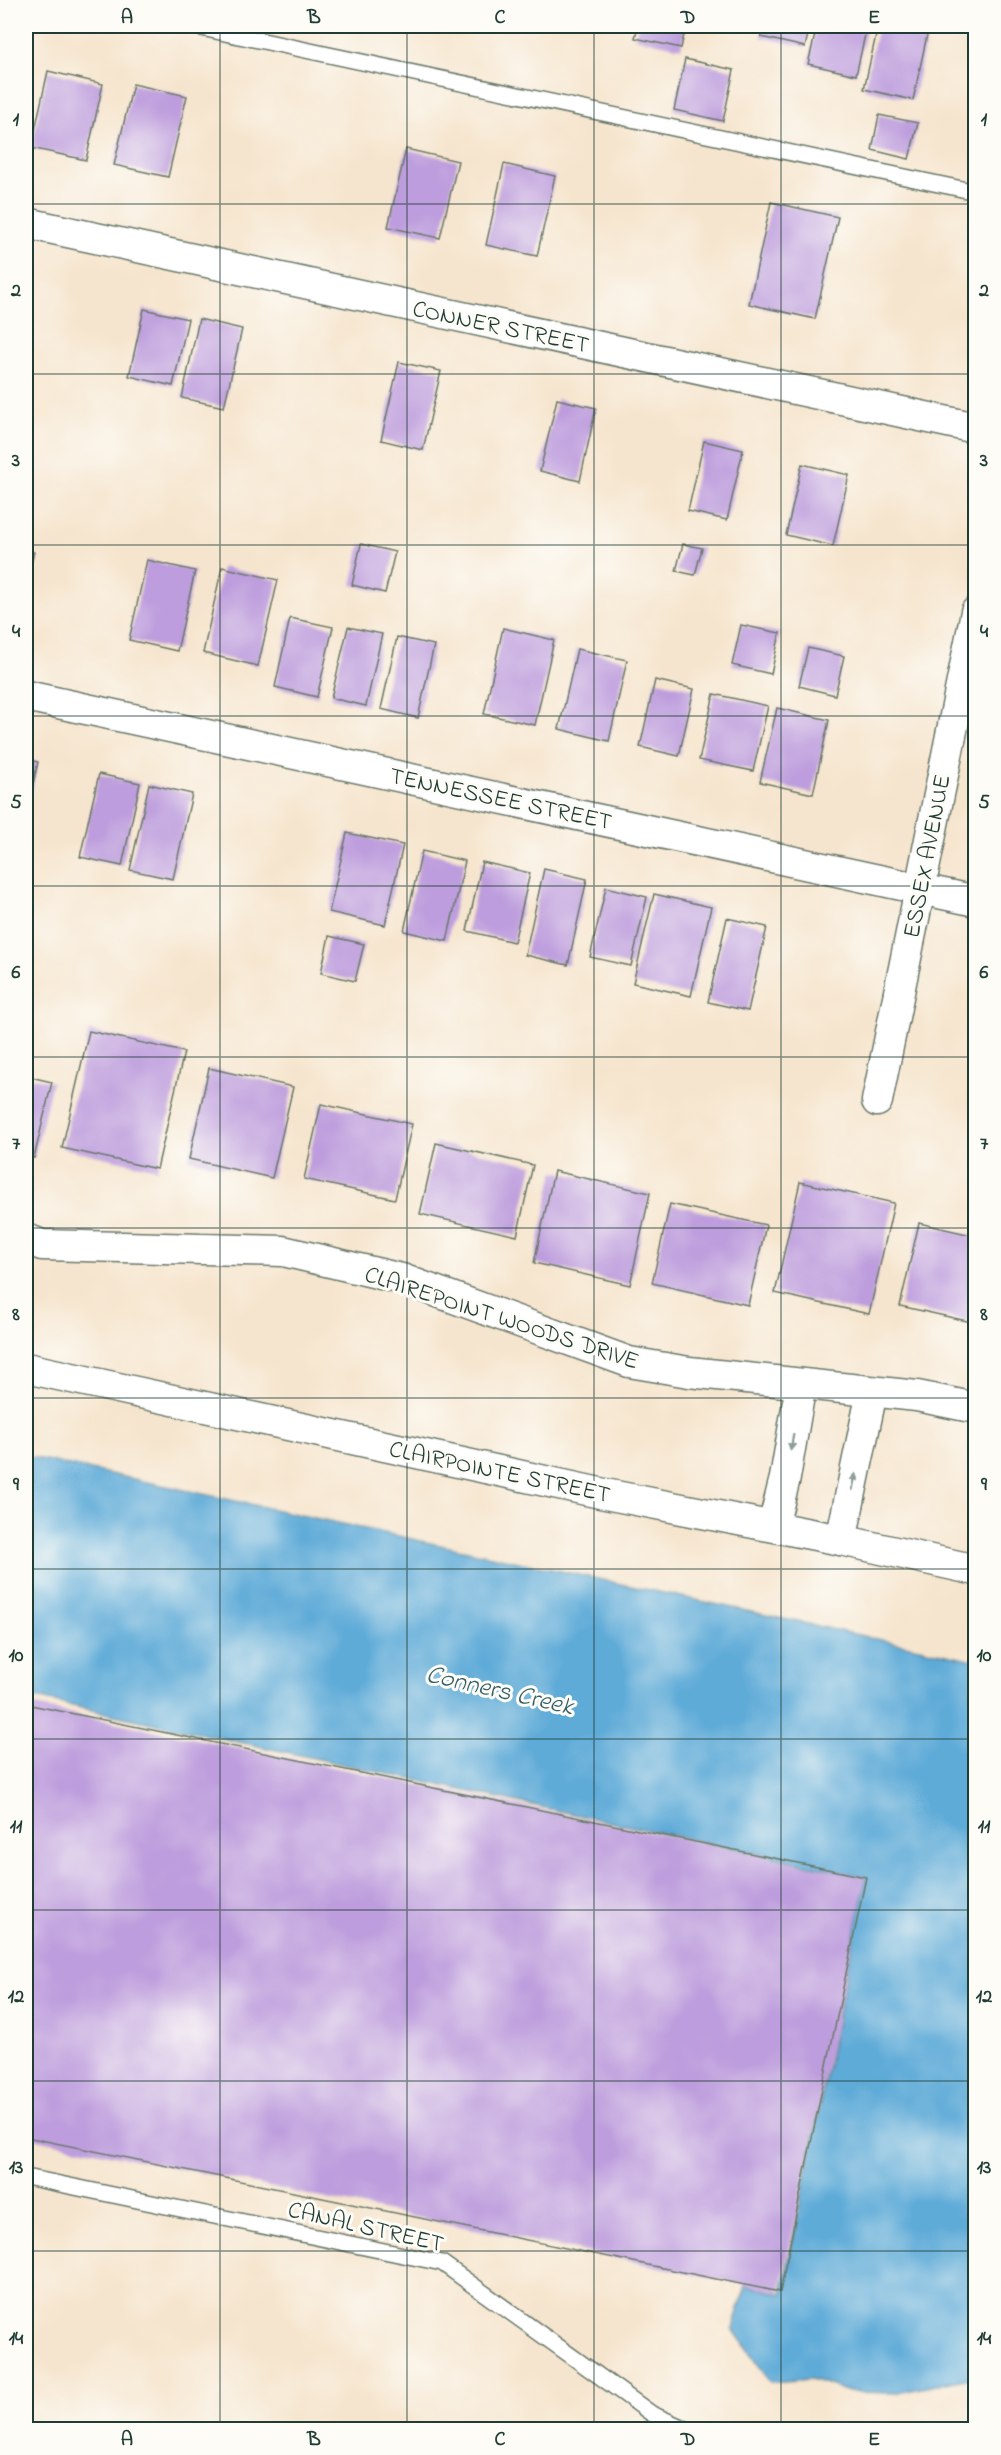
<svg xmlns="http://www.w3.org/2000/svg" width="1001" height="2455" viewBox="0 0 1001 2455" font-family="'Indie Flower',sans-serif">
<rect width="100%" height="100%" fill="#fdfcf7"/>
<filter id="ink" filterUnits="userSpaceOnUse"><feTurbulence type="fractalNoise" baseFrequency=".0167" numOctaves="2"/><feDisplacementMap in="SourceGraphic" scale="12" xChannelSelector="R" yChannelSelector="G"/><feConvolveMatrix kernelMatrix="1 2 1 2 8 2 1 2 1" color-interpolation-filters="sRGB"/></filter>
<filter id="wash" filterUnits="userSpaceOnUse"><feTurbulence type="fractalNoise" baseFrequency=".008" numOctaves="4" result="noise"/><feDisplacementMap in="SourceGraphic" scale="24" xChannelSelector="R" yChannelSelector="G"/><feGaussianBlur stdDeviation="1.35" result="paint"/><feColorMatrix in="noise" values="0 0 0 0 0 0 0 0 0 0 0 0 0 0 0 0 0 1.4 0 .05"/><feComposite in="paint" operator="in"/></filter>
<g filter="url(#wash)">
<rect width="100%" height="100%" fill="#f6e5ce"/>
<!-- water -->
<path fill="#5fabd8" stroke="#3f7486" stroke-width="1.5" d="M26 1456 975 1660V2377L897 2393 849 2392 811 2379 771 2382 733 2329 746 2285 782 2294 866 1877 26 1696Z"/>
<g id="blocks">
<!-- building -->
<g fill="#bd9ddd">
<path d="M638 26H686L681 48 635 38Z"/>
<path d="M763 26H810L805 47 761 37Z"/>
<path d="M817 26H867L856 75 808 64Z"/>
<path d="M878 26H929L913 100 864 89Z"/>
<path d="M685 59 734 70 723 121 674 110Z"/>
<path d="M48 71 103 84 86 160 31 148Z"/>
<path d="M133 84 187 96 168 177 114 165Z"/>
<path d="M879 115 918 123 909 159 872 150Z"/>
<path d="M406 149 458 161 440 238 388 227Z"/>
<path d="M504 164 555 176 537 256 486 245Z"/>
<path d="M771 202 838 217 815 319 749 304Z"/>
<path d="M144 309 188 319 173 386 129 376Z"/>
<path d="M199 319 242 329 224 407 182 398Z"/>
<path d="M399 362 441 371 423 450 381 440Z"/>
<path d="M557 399 596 408 580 481 540 471Z"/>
<path d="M704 441 743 450 727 520 688 511Z"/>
<path d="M802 464 849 475 833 546 786 535Z"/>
<path d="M361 544 395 552 385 593 352 585Z"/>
<path d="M683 544 702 548 695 575 676 571Z"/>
<path d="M26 550 34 552 26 587Z"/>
<path d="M147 560 195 571 177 651 129 640Z"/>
<path d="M222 567 278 580 258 666 203 653Z"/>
<path d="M290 618 333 627 317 697 275 687Z"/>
<path d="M741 625 780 633 771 674 732 665Z"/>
<path d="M348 627 382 634 366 706 331 698Z"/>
<path d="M503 628 554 640 535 725 484 714Z"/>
<path d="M397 637 434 645 418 718 381 709Z"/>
<path d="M808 648 844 656 835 695 799 686Z"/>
<path d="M577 649 627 660 609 741 559 729Z"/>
<path d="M655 680 694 689 679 756 640 747Z"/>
<path d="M714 694 768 706 753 771 699 760Z"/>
<path d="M777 708 829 720 813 794 760 782Z"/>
<path d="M26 759 38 762 26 815Z"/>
<path d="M99 774 140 783 122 866 80 857Z"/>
<path d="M149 784 192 794 173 879 130 870Z"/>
<path d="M347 833 403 845 385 925 329 912Z"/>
<path d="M422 851 465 861 447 941 404 931Z"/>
<path d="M482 862 530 873 514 942 467 931Z"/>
<path d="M544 869 587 879 568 965 525 955Z"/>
<path d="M606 887 647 897 631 966 590 957Z"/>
<path d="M654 894 711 907 691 996 633 983Z"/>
<path d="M727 918 767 927 748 1011 708 1002Z"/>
<path d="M329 936 364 944 355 981 321 973Z"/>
<path d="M89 1031 184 1052 157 1169 62 1148Z"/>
<path d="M209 1068 293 1087 272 1178 189 1159Z"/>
<path d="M26 1076 52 1082 34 1158 26 1156Z"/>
<path d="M321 1104 412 1124 395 1199 304 1179Z"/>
<path d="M436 1143 533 1165 517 1236 420 1214Z"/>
<path d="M554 1171 650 1193 630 1285 534 1263Z"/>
<path d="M800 1182 894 1203 869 1314 775 1293Z"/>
<path d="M670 1204 766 1225 748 1305 652 1283Z"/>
<path d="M919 1223 976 1236V1323L900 1306Z"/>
<path d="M26 1704 866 1877 780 2292 26 2137Z"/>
</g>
</g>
</g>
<g filter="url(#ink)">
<use href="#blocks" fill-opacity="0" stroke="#6a786a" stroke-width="1.5"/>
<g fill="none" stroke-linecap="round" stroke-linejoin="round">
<!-- service casing -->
<g stroke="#6a786a" stroke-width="18">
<g id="service">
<path d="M192 26 976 192"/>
<path d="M26 2177 442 2263 652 2414 688 2430"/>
</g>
</g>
<!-- minor casing -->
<g stroke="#6a786a" stroke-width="33">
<g id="minor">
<path d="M26 223 976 428"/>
<path d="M26 696 976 901"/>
<path d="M877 1101 976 612"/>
<path d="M26 1239 42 1245 283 1251 402 1279 629 1362 689 1372 917 1396 976 1408"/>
<path d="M26 1368 600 1493 841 1540 976 1570"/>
<path d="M773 1526 785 1478 801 1384"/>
<path d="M841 1540 872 1392"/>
</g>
</g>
<!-- service -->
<use href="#service" stroke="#fff" stroke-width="15"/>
<!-- minor -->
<use href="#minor" stroke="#fff" stroke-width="30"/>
</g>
<!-- one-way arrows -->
<defs><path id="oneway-solid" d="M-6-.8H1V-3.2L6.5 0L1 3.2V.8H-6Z" transform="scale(1.5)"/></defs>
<g fill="#8f9e9a">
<use href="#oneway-solid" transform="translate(792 1442) rotate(99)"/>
<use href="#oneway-solid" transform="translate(854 1482) rotate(-79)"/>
</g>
</g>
<!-- grid -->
<path fill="none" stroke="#1f3d34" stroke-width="1.5" stroke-opacity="0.55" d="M220 26V2430M407 26V2430M594 26V2430M781 26V2430M26 204H976M26 374H976M26 545H976M26 716H976M26 886H976M26 1057H976M26 1228H976M26 1398H976M26 1569H976M26 1739H976M26 1910H976M26 2081H976M26 2251H976"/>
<g text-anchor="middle" stroke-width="6" stroke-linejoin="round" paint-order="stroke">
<!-- street labels -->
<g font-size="24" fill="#1f3d34" stroke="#fdfcf7">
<text transform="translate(501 326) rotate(12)" y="8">CONNER STREET</text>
<text transform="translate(501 798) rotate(12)" y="8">TENNESSEE STREET</text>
<text transform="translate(926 856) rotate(-79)" y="8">ESSEX AVENUE</text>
<text transform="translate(502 1317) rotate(18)" y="8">CLAIREPOINT WOODS DRIVE</text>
<text transform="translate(500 1471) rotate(12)" y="8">CLAIRPOINTE STREET</text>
<text transform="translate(366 2226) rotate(13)" y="8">CANAL STREET</text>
</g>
<!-- water labels -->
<g font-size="26" font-style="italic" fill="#325e65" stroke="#fdfcf7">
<text transform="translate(500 1689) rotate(13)" y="9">Conners Creek</text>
</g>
</g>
<!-- margin -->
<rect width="1001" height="2455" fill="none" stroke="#fdfcf7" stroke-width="66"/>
<rect x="33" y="33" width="935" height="2389" fill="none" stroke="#1f3d34" stroke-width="2"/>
<g font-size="20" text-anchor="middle" font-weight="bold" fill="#1f3d34">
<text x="127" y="23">A</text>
<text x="314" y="23">B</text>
<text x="500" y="23">C</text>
<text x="688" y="23">D</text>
<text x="874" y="23">E</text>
<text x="16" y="125">1</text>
<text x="984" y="125">1</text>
<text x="16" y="296">2</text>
<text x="984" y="296">2</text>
<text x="16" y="466">3</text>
<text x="984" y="466">3</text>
<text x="16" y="637">4</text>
<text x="984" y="637">4</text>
<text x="16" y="808">5</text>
<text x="984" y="808">5</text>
<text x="16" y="978">6</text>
<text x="984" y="978">6</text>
<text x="16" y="1149">7</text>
<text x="984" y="1149">7</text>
<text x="16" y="1320">8</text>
<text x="984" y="1320">8</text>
<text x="16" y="1490">9</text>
<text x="984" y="1490">9</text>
<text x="16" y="1661">10</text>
<text x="984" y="1661">10</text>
<text x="16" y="1832">11</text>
<text x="984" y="1832">11</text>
<text x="16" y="2002">12</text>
<text x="984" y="2002">12</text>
<text x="16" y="2173">13</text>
<text x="984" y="2173">13</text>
<text x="16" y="2344">14</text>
<text x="984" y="2344">14</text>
<text x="127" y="2445">A</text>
<text x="314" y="2445">B</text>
<text x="500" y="2445">C</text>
<text x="688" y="2445">D</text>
<text x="874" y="2445">E</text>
</g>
</svg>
